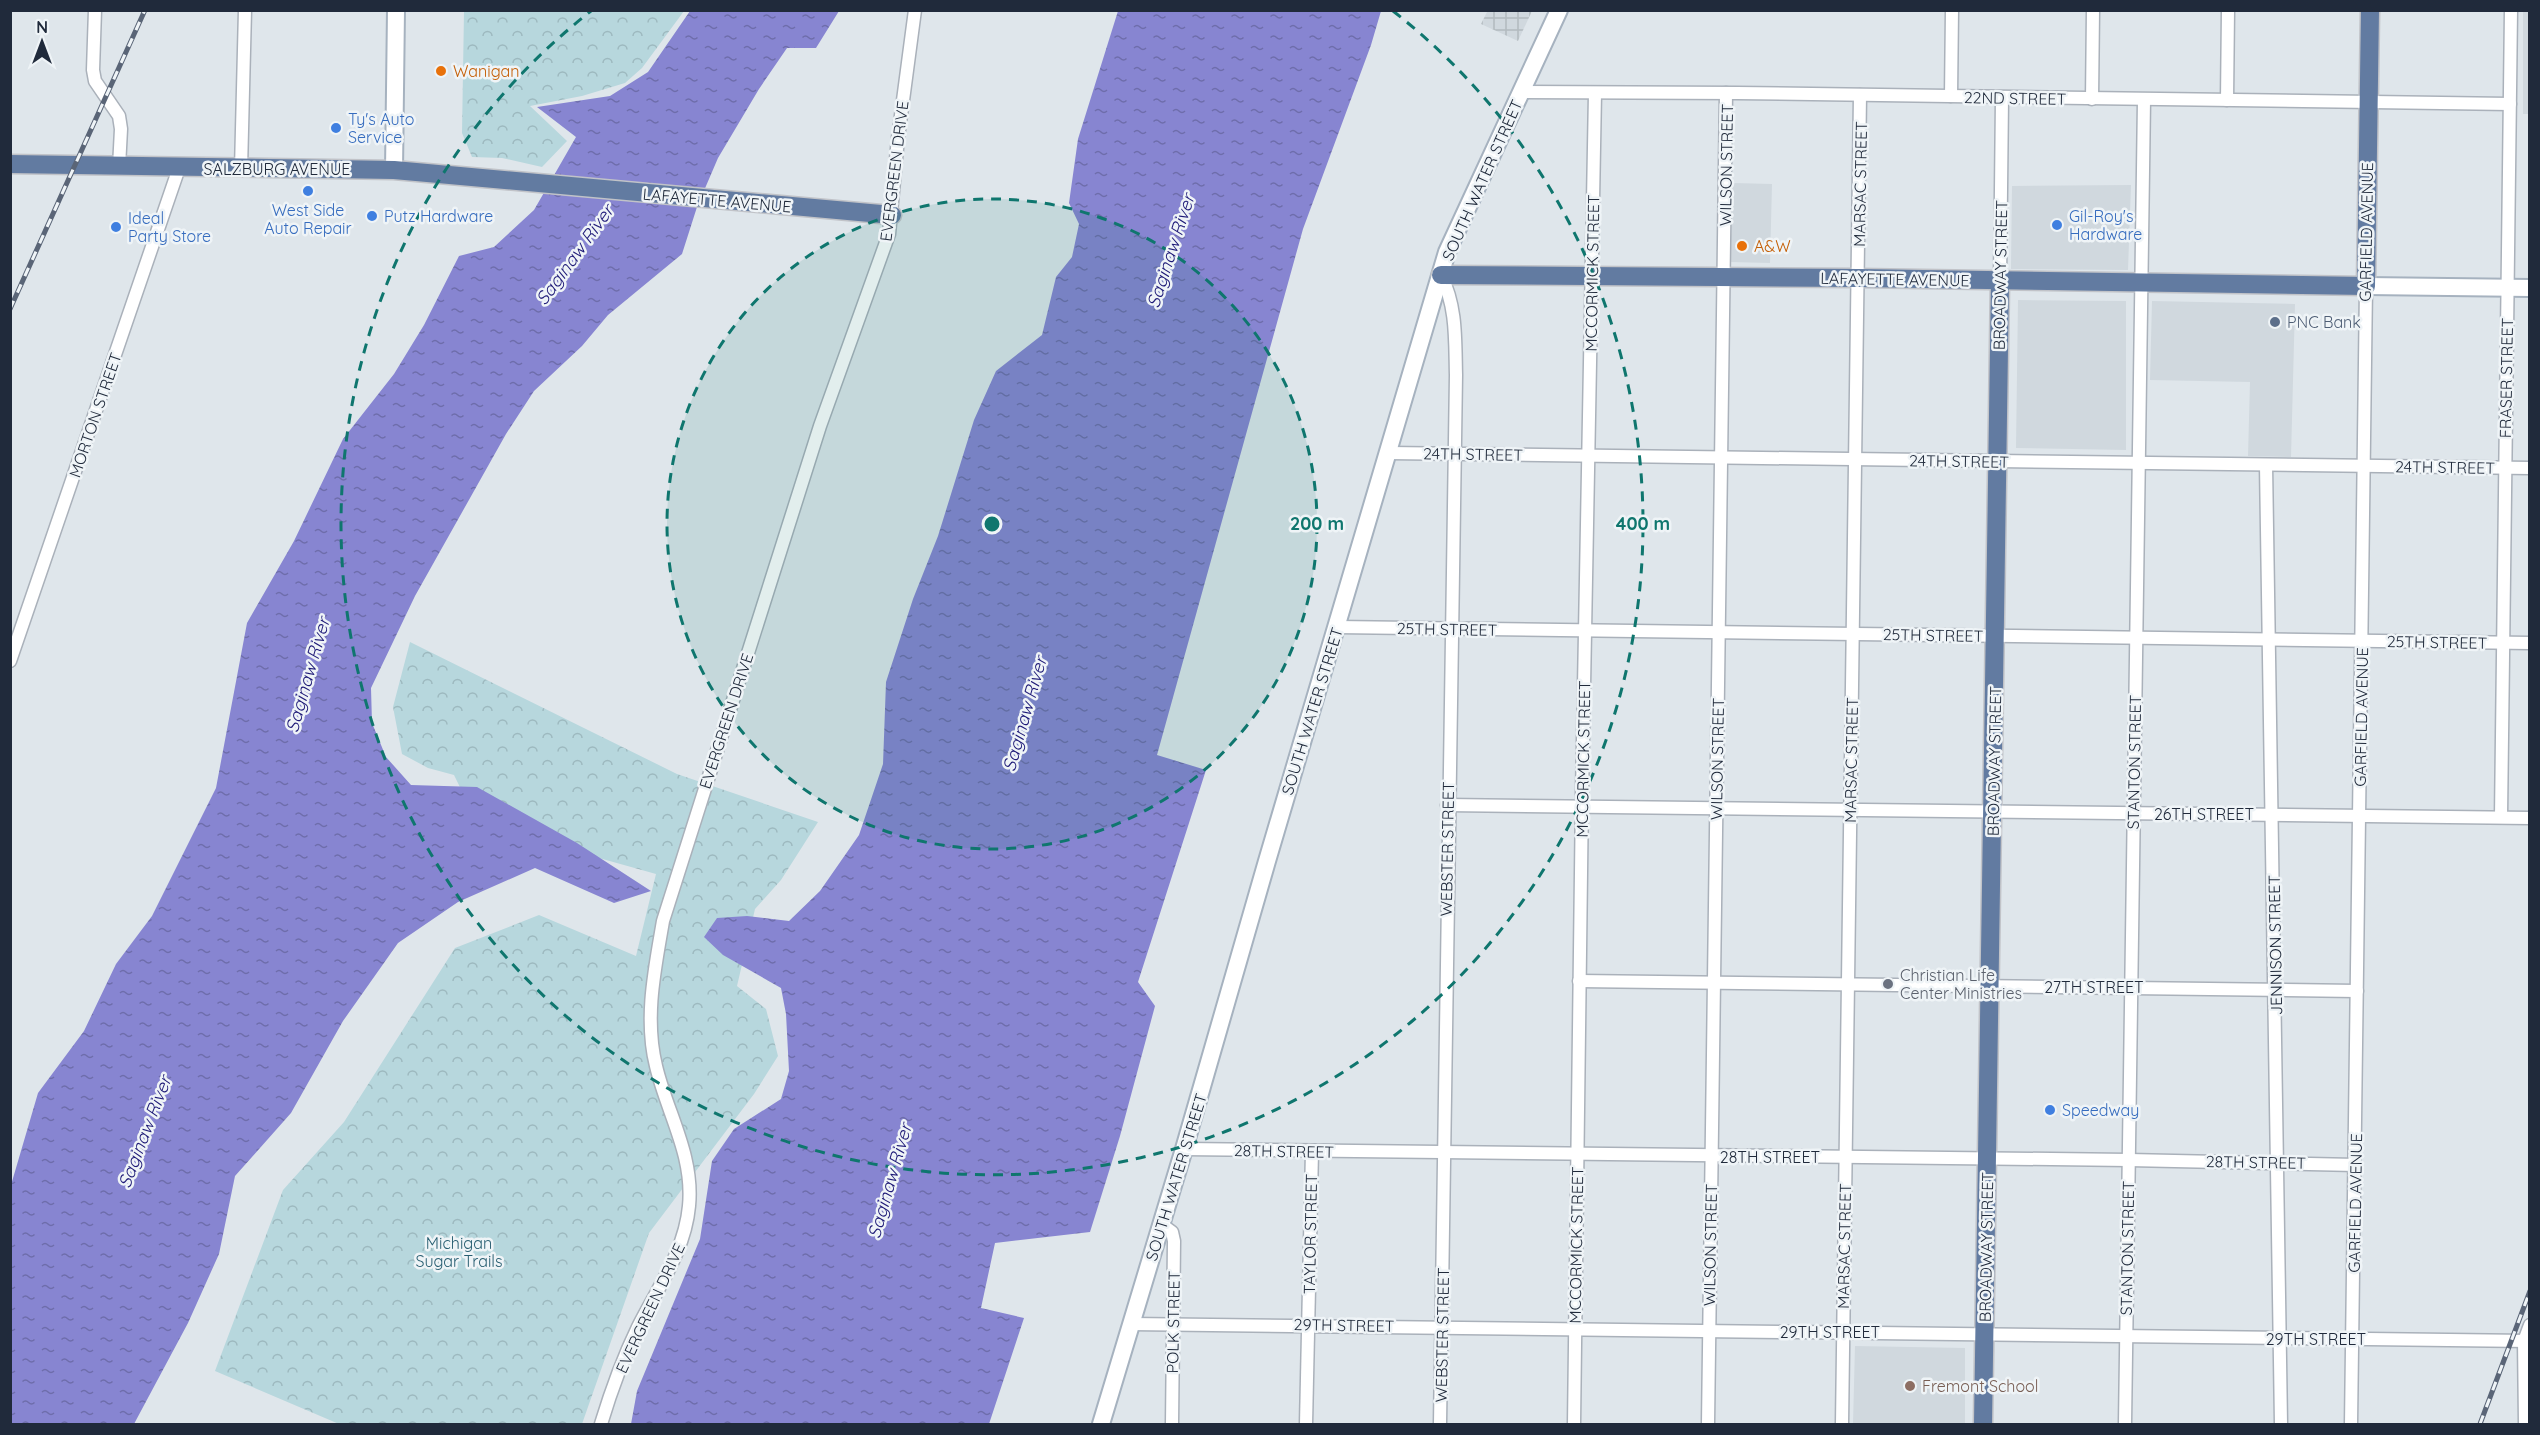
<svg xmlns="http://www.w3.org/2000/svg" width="2540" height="1435" viewBox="0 0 2540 1435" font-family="Quicksand,sans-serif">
<defs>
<pattern id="industrial-grid" width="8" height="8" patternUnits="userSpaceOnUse" patternTransform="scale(1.5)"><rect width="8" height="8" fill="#d0d8de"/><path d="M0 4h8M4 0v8" fill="none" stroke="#b2babf"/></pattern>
<pattern id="park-crowns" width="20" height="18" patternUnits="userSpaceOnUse" patternTransform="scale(1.5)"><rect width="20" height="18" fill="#b7d7dd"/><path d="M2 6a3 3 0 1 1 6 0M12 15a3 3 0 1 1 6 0" fill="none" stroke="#9db9bf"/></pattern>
<pattern id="water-ripples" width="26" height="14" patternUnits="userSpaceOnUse" patternTransform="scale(1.5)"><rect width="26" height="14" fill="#8785d1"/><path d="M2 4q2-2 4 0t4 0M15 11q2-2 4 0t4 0" fill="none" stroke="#6e6dab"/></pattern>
</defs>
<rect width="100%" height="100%" fill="#dfe6eb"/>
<!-- built -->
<g fill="#d0d8de">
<rect x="2523" y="11" width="6" height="103"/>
<path d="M1733 183 1772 184 1770 263 1730 262Z"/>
<path d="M2131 185 2128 270 2011 269 2012 186Z"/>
<path d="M2018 300 2126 301V450L2016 448Z"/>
<path d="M2152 301 2295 304 2291 457 2248 456 2250 382 2150 380Z"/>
<path d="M1855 1346 1965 1348V1424H1853Z"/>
</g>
<!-- industrial -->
<path fill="url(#industrial-grid)" d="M1488 10H1532V11L1518 41 1481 24Z"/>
<!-- park -->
<g fill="url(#park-crowns)">
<path d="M464 11V10L684 11 642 68 625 83 582 96 530 106 567 141 542 167 502 158 472 157 462 133Z"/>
<path d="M410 642 677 774 818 822 781 880 755 909 737 986 766 1009 778 1056 754 1094 649 1233 582 1424H339L215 1371 283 1190 344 1122 455 948 539 915 636 956 656 874 478 824 454 775 428 768 402 754 393 707Z"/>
</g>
<!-- water -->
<g fill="url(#water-ripples)">
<path d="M690 11H839L816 48H787L759 89 718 158 697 207 682 254 608 315 582 346 534 391 506 434 415 596 371 688 372 723 386 757 411 785 477 787 577 843 651 891 614 903 535 868 458 902 398 943 343 1021 291 1113 235 1176 219 1254 188 1323 134 1424H11V1185L38 1093 84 1031 116 964 152 916 216 788 247 623 294 541 343 439 394 374 424 325 459 256 494 247 534 210 576 137 537 107 610 96 648 72Z"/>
<path d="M1118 11H1381L1371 45 1303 229 1157 755 1206 770 1138 982 1155 1006 1120 1136 1090 1232 995 1243 981 1308 1024 1318 989 1424H631L637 1391 700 1239 712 1161 734 1129 781 1099 789 1071 786 1014 781 988 723 955 704 937 717 918 747 916 789 921 820 891 859 835 883 764 886 682 913 599 938 536 974 420 996 371 1042 335 1056 277 1072 257 1079 224 1069 203 1078 139Z"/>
</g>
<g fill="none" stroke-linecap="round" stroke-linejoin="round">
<!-- street casing -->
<g stroke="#aab1ba" stroke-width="15">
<g id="street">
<path d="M95 10 93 70 95 81 119 116 121 129 119 167"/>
<path d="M1520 92 1737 93 2510 104"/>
<path d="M1951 96 1952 10"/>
<path d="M2092 99 2093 10"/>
<path d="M2227 100 2228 10"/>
<path d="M241 169 245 10"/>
<path d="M2000 281 2002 98"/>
<path d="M1389 453 2530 468"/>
<path d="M2266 465 2281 1424"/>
<path d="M1337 627 2530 643"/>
<path d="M10 661 179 168"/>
<path d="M1447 805 2530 818"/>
<path d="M2501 817 2511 10"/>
<path d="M1579 981 2357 991"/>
<path d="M1184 1149 2129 1160 2356 1165"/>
<path d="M1161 1224 1172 1232 1174 1241 1172 1424"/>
<path d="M1131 1324 2530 1341"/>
<path d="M601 1424C611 1391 623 1358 638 1327 658 1287 685 1251 689 1206 694 1155 667 1113 656 1066 644 1018 655 968 663 921L820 426 889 234 898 138 915 10"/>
<path d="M1306 1424 1312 1151"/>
<path d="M1440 1424 1456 375C1455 340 1457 307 1441 275"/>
<path d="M1574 1424 1582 794 1595 93"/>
<path d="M1708 1424 1726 93"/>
<path d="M1842 1424 1860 95"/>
<path d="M2125 1424 2144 100"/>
<path d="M2351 1424 2366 286"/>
<path d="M2525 1424 2524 1341 2530 1325"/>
</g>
</g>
<!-- secondary casing -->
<g stroke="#a6b2bf" stroke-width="20">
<g id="secondary">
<path d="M394 170 396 10"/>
<path d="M2366 286 2530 288"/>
<path d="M1101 1424 1184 1149 1267 861 1447 252 1559 10"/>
</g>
</g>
<!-- primary casing -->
<g stroke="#c1c3c8" stroke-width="21">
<g id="primary">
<path d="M10 164 394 170 892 215"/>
<path d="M1441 275 1859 278 2366 286 2370 10"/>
<path d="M1983 1424 2000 281"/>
</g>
</g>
<!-- street -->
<use href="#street" stroke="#fff" stroke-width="12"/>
<!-- secondary -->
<use href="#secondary" stroke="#fff" stroke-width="16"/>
<!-- primary -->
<use href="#primary" stroke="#627ba1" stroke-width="18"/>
<!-- rail casing -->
<g stroke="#5a6577" stroke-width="5">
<g id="rail">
<path d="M10 309 145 10"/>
<path d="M2480 1424 2530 1291"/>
</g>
</g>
<!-- rail -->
<use href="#rail" stroke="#eff4f7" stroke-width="3" stroke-dasharray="9" stroke-linecap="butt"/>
</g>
<!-- distance rings -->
<circle cx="992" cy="524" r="325" fill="#0f766e" fill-opacity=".12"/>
<g fill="none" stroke="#0f766e" stroke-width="3" stroke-dasharray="10 8">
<circle cx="992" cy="524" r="325"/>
<path d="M1393 11A651 651 0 1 1 591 11"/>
</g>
<!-- markers -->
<g fill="#e8710a" stroke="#eff4f7" stroke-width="2">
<circle cx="441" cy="71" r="6"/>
<circle cx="1742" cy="246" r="6"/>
</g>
<g fill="#3f7fe0" stroke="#eff4f7" stroke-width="2">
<circle cx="336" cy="128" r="6"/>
<circle cx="308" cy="191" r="6"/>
<circle cx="372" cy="216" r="6"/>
<circle cx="2057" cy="225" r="6"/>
<circle cx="116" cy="227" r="6"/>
<circle cx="2050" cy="1110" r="6"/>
</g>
<circle fill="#5c6f8a" stroke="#eff4f7" stroke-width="2" cx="2275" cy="322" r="6"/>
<circle fill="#6b7280" stroke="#eff4f7" stroke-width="2" cx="1888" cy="984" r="6"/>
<circle fill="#8d6e63" stroke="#eff4f7" stroke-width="2" cx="1910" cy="1386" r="6"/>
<g text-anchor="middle" stroke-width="5" stroke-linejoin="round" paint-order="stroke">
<!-- food labels -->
<g font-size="16" fill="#c56008" stroke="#eff4f7" text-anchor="start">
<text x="453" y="77">Wanigan</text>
<text x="1754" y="252">A&amp;W</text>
</g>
<!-- street labels -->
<g font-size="16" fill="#202a3b" stroke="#eff4f7">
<text transform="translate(2015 98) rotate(1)" y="6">22ND STREET</text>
<text transform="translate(1726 165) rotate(-89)" y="6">WILSON STREET</text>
<text x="277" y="175">SALZBURG AVENUE</text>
<text transform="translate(894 171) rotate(-83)" y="6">EVERGREEN DRIVE</text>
<text transform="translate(1482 180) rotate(-66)" y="6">SOUTH WATER STREET</text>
<text transform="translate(1860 184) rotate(-89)" y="6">MARSAC STREET</text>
<text transform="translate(717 200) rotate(5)" y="6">LAFAYETTE AVENUE</text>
<text transform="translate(2366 232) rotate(-89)" y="6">GARFIELD AVENUE</text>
<text transform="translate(1592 273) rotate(-89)" y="6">MCCORMICK STREET</text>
<text transform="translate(2000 275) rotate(-89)" y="6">BROADWAY STREET</text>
<text transform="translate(1895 279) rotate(1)" y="6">LAFAYETTE AVENUE</text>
<text transform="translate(2506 378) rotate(-89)" y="6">FRASER STREET</text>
<text transform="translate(95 415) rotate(-71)" y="6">MORTON STREET</text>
<text transform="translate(1473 454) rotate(1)" y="6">24TH STREET</text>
<text transform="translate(1959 461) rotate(1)" y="6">24TH STREET</text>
<text transform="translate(2445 467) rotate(1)" y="6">24TH STREET</text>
<text transform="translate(1447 629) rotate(1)" y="6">25TH STREET</text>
<text transform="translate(1933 635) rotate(1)" y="6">25TH STREET</text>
<text transform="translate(2437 642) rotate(1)" y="6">25TH STREET</text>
<text transform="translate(1312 711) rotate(-73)" y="6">SOUTH WATER STREET</text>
<text transform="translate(2361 717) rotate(-89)" y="6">GARFIELD AVENUE</text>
<text transform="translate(726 721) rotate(-72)" y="6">EVERGREEN DRIVE</text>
<text transform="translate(1583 759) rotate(-89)" y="6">MCCORMICK STREET</text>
<text transform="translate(1717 759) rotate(-89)" y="6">WILSON STREET</text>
<text transform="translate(1851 760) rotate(-89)" y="6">MARSAC STREET</text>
<text transform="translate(1994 761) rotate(-89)" y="6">BROADWAY STREET</text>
<text transform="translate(2134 762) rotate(-89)" y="6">STANTON STREET</text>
<text x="2204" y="820">26TH STREET</text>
<text transform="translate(1447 849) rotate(-89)" y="6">WEBSTER STREET</text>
<text transform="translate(2275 945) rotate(-91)" y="6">JENNISON STREET</text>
<text x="2094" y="993">27TH STREET</text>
<text transform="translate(1284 1151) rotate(1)" y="6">28TH STREET</text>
<text x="1770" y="1163">28TH STREET</text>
<text transform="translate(2256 1162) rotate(1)" y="6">28TH STREET</text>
<text transform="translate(1176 1177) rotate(-73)" y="6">SOUTH WATER STREET</text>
<text transform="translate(2355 1203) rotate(-89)" y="6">GARFIELD AVENUE</text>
<text transform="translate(1310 1234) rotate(-89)" y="6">TAYLOR STREET</text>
<text transform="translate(1576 1245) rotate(-89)" y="6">MCCORMICK STREET</text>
<text transform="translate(1710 1245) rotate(-89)" y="6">WILSON STREET</text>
<text transform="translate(1844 1246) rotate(-89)" y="6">MARSAC STREET</text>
<text transform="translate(1986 1247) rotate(-89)" y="6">BROADWAY STREET</text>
<text transform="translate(2127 1248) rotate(-89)" y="6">STANTON STREET</text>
<text transform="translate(650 1308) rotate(-65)" y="6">EVERGREEN DRIVE</text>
<text transform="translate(1173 1322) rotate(-89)" y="6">POLK STREET</text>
<text transform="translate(1344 1325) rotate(1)" y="6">29TH STREET</text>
<text x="1830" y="1338">29TH STREET</text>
<text transform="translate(1442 1335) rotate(-89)" y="6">WEBSTER STREET</text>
<text x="2316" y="1345">29TH STREET</text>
</g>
<!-- shop labels -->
<g font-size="16" fill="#366cbe" stroke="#eff4f7" text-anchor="start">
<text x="348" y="125">Ty's Auto<tspan x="348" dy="18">Service</tspan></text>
<text x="308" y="216" text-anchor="middle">West Side<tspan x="308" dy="18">Auto Repair</tspan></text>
<text x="384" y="222">Putz Hardware</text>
<text x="2069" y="222">Gil-Roy's<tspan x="2069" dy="18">Hardware</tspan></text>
<text x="128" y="224">Ideal<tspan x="128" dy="18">Party Store</tspan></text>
<text x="2062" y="1116">Speedway</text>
</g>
<!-- service labels -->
<g font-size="16" fill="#4e5e75" stroke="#eff4f7" text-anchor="start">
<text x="2287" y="328">PNC Bank</text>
</g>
<!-- worship labels -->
<g font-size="16" fill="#5b616d" stroke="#eff4f7" text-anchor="start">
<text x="1900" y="981">Christian Life<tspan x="1900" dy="18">Center Ministries</tspan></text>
</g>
<!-- park labels -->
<g font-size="16" fill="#295f72" stroke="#eff4f7">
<text x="459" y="1249">Michigan<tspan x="459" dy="18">Sugar Trails</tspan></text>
</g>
<!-- education labels -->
<g font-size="16" fill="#785e54" stroke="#eff4f7" text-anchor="start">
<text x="1922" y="1392">Fremont School</text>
</g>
<!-- water labels -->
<g font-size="18" font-style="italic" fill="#1d1977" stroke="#eff4f7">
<text transform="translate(1171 251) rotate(-72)" y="6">Saginaw River</text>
<text transform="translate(575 255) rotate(-54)" y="6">Saginaw River</text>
<text transform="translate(308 675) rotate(-74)" y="6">Saginaw River</text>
<text transform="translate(1025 714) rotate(-74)" y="6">Saginaw River</text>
<text transform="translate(145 1132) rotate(-69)" y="6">Saginaw River</text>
<text transform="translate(890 1181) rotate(-74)" y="6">Saginaw River</text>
</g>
</g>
<circle cx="992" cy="524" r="9" fill="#0f766e" stroke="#eff4f7" stroke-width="3"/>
<g font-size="18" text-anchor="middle" font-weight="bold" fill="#0f766e" stroke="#eff4f7" stroke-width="5" stroke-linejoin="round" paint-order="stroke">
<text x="1317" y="530">200 m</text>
<text x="1643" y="530">400 m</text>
</g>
<!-- border -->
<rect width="2540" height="1435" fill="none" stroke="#202a3b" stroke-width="24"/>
<!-- north arrow -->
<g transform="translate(42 42)" stroke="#eff4f7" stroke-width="4.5" paint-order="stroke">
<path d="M0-4.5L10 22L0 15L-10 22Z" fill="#202a3b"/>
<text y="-9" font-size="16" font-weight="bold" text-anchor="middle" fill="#202a3b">N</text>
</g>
</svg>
